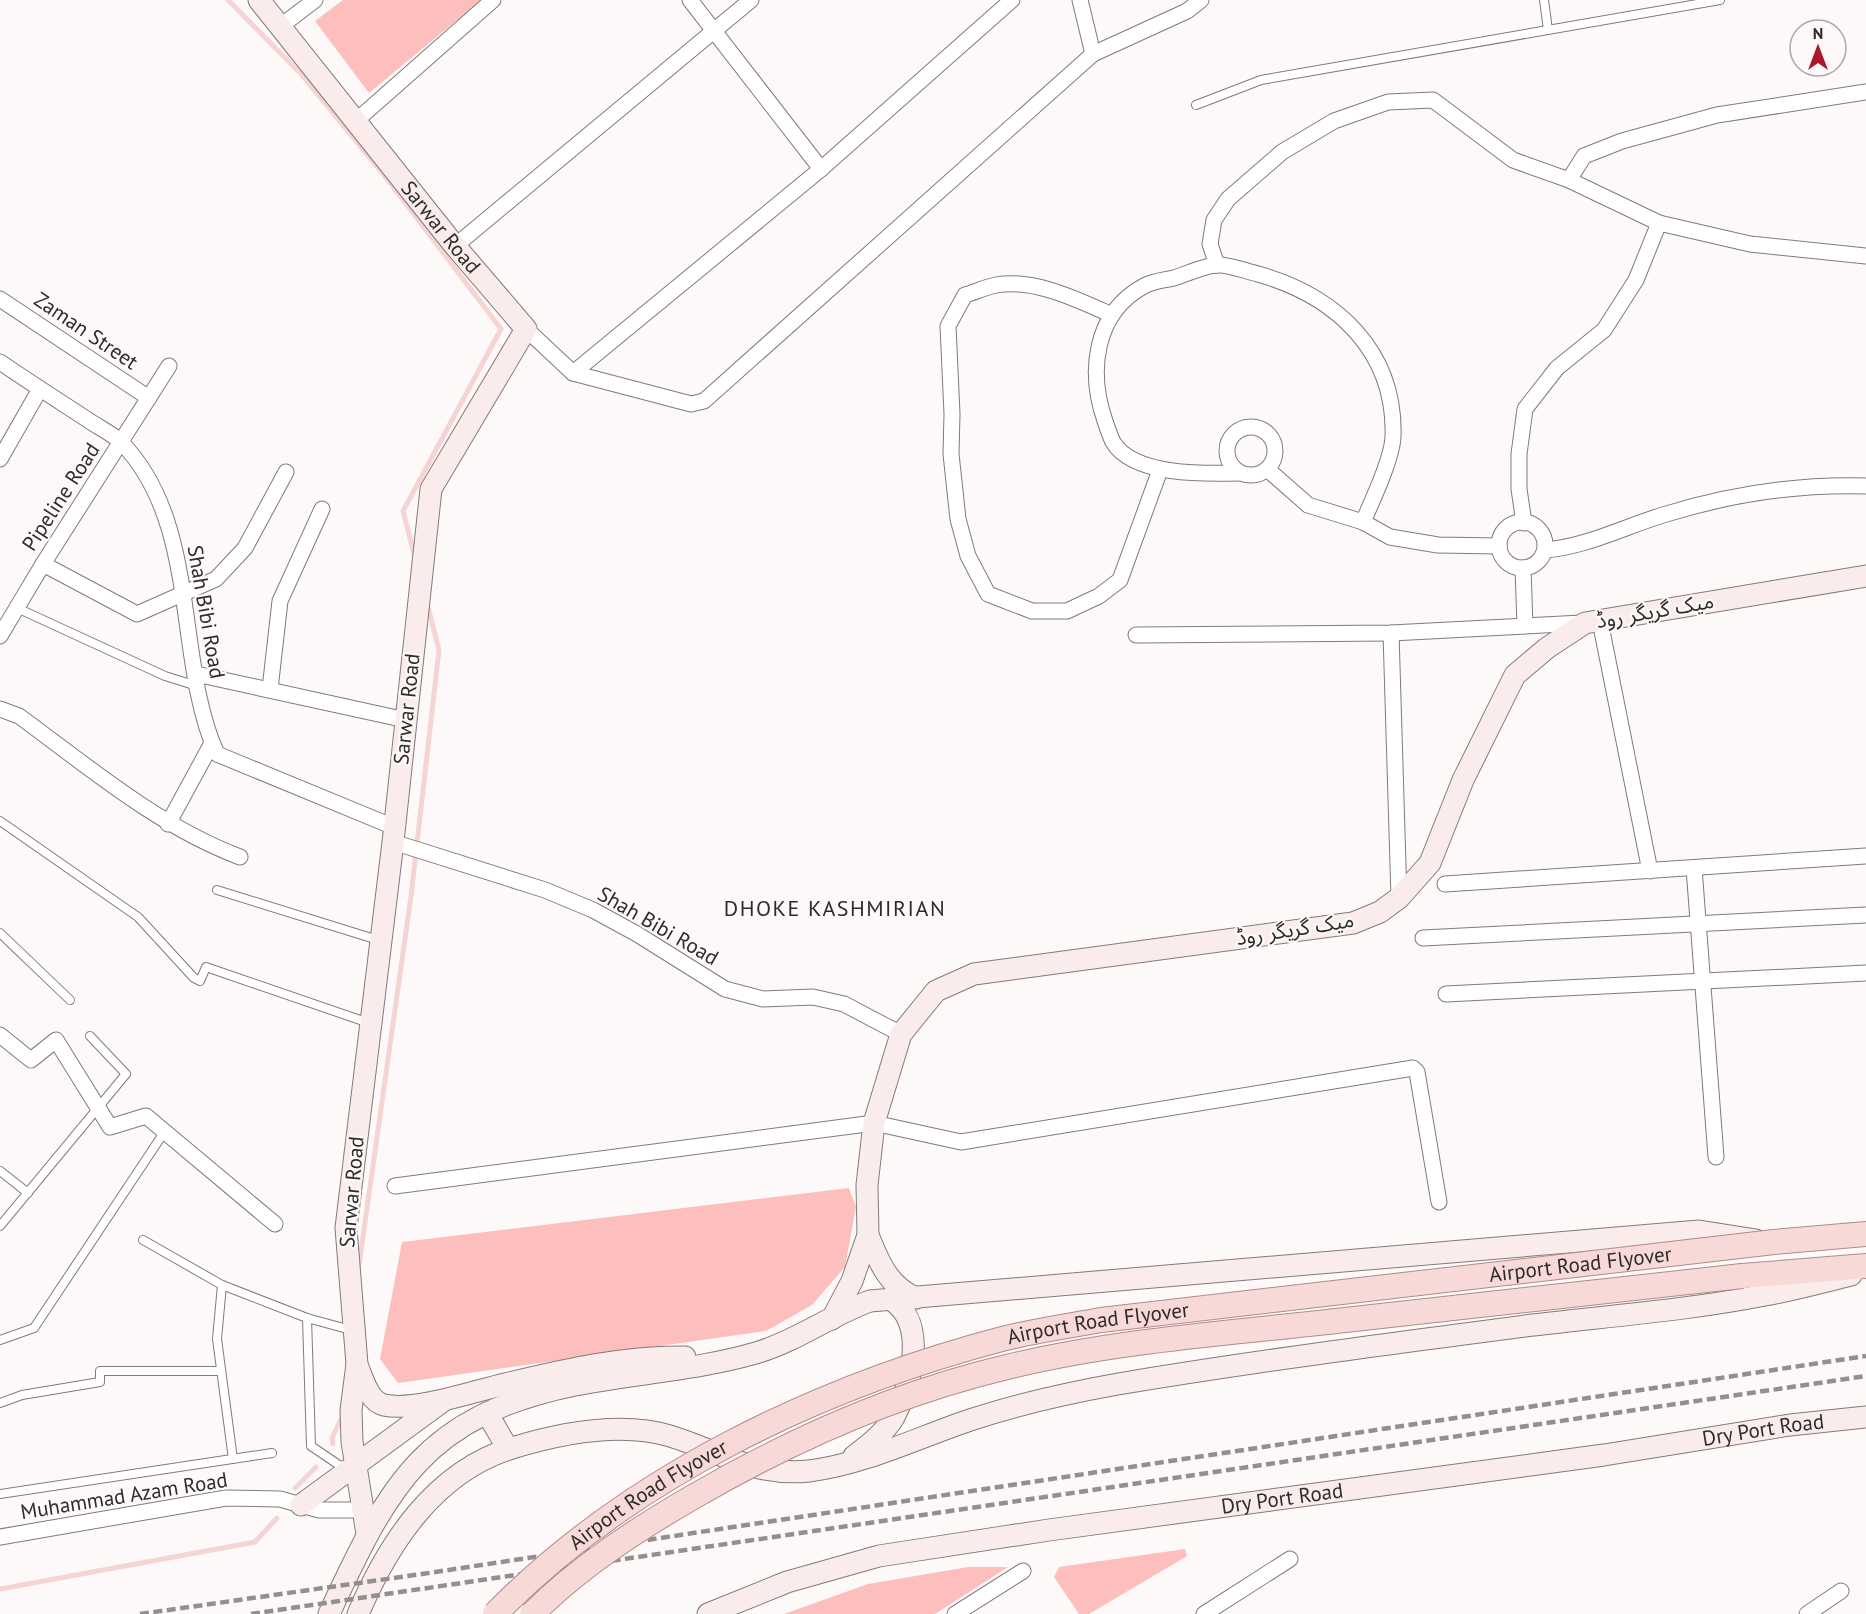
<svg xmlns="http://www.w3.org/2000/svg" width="1866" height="1614" viewBox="0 0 1866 1614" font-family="'PT Sans','Noto Sans Arabic',sans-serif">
<rect width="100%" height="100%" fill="#fef9f9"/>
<!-- green -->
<g fill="#fdbfbd">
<path d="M343 0H481L369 93 315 21Z"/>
<path d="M849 1188 856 1207 845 1267 812 1305 766 1331 398 1383 380 1359 402 1242Z"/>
<path d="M1185 1549 1187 1556 1089 1614H1079L1054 1577 1059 1567Z"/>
<path d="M968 1567H1008L935 1614H784L868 1584Z"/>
</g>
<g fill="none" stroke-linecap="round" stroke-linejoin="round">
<!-- stream -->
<g stroke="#f5d4d2" stroke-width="5">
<path d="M228 0 301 74 388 180 501 329 403 511 415 557"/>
<path d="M359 1265 411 896 439 650 427 603"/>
<path d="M333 1444 332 1438 343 1415"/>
<path d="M295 1488 316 1467"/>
<path d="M0 1589 255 1542 277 1518"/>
</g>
<!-- lane casing -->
<g stroke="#827a7a" stroke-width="10">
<g id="lane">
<path d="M1544 0 1548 30"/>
<path d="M1196 105 1261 80 1720 0"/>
<path d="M17 608 165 676 197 686"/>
<path d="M0 821 138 917 194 978 200 981 206 967 369 1023"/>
<path d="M217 890 378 940"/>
<path d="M0 933 70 1000"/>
<path d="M0 1171 28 1193"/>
<path d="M0 1226 126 1074 90 1036"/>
<path d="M143 1240 222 1285 307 1318 351 1330"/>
<path d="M222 1285 217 1339 233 1459"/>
<path d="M307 1318 311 1446 339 1465 346 1466"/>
<path d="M0 1340 34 1328 165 1131"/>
<path d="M0 1403 22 1395 100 1382V1371H221"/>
<path d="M0 1494 272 1453"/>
</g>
</g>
<!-- street casing -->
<g stroke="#827a7a" stroke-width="17">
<g id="street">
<path d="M690 0 821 169"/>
<path d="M1080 0 1093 54"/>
<path d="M281 26 315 0"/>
<path d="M357 120 493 0"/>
<path d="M1569 180 1584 156 1622 141 1717 115 1866 92"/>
<path d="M455 246 751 0"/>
<path d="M1217 265 1210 244 1214 220 1228 199 1282 152 1334 121 1388 102 1433 100 1513 160 1569 180 1659 223 1750 244 1866 256"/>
<path d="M0 299 149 398"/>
<path d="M1112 315C1078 300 1034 278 996 285 986 287 975 292 965 295L948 326 952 414 951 454 958 519 968 556 988 594 1032 611H1067L1099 596 1120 580 1160 470"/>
<path d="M526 329 573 373 691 404 704 401 1093 54 1187 11 1201 0"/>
<path d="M0 362C29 382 59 401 88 420 98 427 113 434 122 443 201 526 174 659 217 754L394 827"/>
<path d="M573 373 821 169 1012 0"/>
<circle cx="1251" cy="451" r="24"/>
<path d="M0 459 40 389"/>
<path d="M1267 469 1308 505 1363 522 1390 537 1438 545 1499 546"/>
<path d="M1240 473C1205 474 1133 476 1113 442 1110 436 1107 427 1105 421 1088 372 1094 313 1144 286 1153 281 1165 280 1174 278 1187 274 1205 265 1218 265 1231 265 1245 271 1258 274 1336 296 1396 351 1393 437 1392 459 1372 501 1363 522"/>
<circle cx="1522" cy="545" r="23"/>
<path d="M1524 523 1519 489V454L1525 409 1557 368 1604 330 1636 280 1659 223"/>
<path d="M1545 550C1585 547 1624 527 1663 515 1727 495 1798 484 1866 486"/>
<path d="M43 564 137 614 216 579 245 548 286 472"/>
<path d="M1523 568 1525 626"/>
<path d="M1600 621 1650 871"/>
<path d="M1391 633 1399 898"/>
<path d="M1136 635 1391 633 1582 623"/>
<path d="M0 636 43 564 169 366"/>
<path d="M196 674 406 720"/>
<path d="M270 689 280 601 322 509"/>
<path d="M0 709 19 716C90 768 158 826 240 857"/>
<path d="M168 824 212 743"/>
<path d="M393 842 545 890 593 910 637 934 725 989 763 999 813 997 844 1004 901 1034"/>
<path d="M1694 868 1716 1157"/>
<path d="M1445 884 1866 856"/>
<path d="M1423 938 1866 915"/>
<path d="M1446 994 1866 973"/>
<path d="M0 1035 31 1060 56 1040 110 1127 146 1116 275 1224"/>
<path d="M395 1186 874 1123 961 1142 1413 1068 1417 1072 1439 1202"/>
<path d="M0 1537 226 1498 280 1499 319 1510H362"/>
<path d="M955 1614 1023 1571"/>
<path d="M1204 1614 1290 1559"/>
<path d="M1807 1614 1841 1591"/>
</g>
</g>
<!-- secondary casing -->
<g stroke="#827a7a" stroke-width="23">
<g id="secondary">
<path id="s1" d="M259 0 455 246 526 329 431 489 393 842 346 1228 357 1364 351 1410 352 1442 367 1534"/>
<path d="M868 1235C879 1262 888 1286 916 1298"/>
<path d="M832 1319 852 1281 868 1235 867 1185 874 1123 901 1034 936 991 974 974 1353 923 1380 912 1399 898 1430 863 1463 780 1515 675 1547 648 1585 623 1866 576"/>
<path d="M357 1365C363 1378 368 1401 384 1405 414 1412 475 1391 505 1384 564 1370 624 1356 685 1357"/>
<path d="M487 1413 508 1449"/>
<path d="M854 1456C868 1446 885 1432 894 1417 911 1385 929 1322 890 1299"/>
<path d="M301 1505 443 1401"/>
<path d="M329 1614C389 1485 424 1416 575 1385 636 1373 699 1370 759 1352 798 1340 831 1315 870 1301L1699 1231 1756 1240"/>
<path d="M358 1614C388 1544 434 1472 512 1448 561 1433 620 1421 670 1436 719 1451 754 1477 809 1471 864 1464 917 1438 970 1420 1018 1404 1068 1393 1118 1384 1256 1361 1395 1343 1533 1325 1609 1316 1689 1310 1765 1295 1793 1290 1822 1282 1851 1275"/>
<path id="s2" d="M708 1614 787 1582 879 1556 1049 1530 1604 1455 1790 1425 1866 1417"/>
</g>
</g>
<!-- primary casing -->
<g stroke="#ad8c8b" stroke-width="26">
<g id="primary">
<path d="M1774 1242 1866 1234"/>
<path d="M1742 1276 1866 1266"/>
</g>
</g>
<!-- lane -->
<use href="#lane" stroke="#fff" stroke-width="8"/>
<!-- street -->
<use href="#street" stroke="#fff" stroke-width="15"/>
<!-- secondary -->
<use href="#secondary" stroke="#fbecec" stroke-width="21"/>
<!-- primary -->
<use href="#primary" stroke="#f7d9d8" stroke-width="24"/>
<!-- rail -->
<g stroke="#938f8f" stroke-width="4.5" stroke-dasharray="9 4.5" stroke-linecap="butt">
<path d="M140 1614 422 1574 1866 1356"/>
<path d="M251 1614 1866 1376"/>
</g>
<!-- primary-bridge casing -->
<g stroke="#ad8c8b" stroke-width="26" stroke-linecap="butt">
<g id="primary-bridge">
<path id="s3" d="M495 1614C628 1478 819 1387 1002 1339 1034 1331 1068 1326 1101 1320L1774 1242"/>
<path d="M532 1614C579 1567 636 1530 693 1497 791 1440 897 1393 1007 1367 1117 1340 1233 1333 1345 1320 1477 1305 1610 1291 1742 1276"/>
</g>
</g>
<!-- primary-bridge -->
<use href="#primary-bridge" stroke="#f7d9d8" stroke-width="24"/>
</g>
<g text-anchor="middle" stroke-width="4.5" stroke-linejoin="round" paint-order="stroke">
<!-- street labels -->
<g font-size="21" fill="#2e2b2b" stroke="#fef9f9">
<text dy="7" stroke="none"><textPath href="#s1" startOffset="291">Sarwar Road</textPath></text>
<text transform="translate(86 331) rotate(34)" y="7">Zaman Street</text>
<text transform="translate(61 497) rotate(-57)" y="7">Pipeline Road</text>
<text transform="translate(1655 611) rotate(-10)" y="7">میک گریگر روڈ</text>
<text transform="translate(206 612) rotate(80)" y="7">Shah Bibi Road</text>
<text transform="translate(407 709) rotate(-84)" y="7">Sarwar Road</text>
<text transform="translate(658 926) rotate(30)" y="7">Shah Bibi Road</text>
<text transform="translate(1295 929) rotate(-9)" y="7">میک گریگر روڈ</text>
<text transform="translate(352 1192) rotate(-85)" y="7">Sarwar Road</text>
<text dy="7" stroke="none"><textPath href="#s3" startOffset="1167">Airport Road Flyover</textPath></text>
<text dy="7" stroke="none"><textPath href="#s3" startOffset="681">Airport Road Flyover</textPath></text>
<text dy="7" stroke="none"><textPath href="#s2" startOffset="1074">Dry Port Road</textPath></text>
<text transform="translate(124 1496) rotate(-9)" y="7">Muhammad Azam Road</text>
<text dy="7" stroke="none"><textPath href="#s3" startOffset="195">Airport Road Flyover</textPath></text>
<text dy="7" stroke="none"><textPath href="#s2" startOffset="588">Dry Port Road</textPath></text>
</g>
<!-- neighbourhood labels -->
<g font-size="22" letter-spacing="1.5" fill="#2e2b2b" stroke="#fef9f9">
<text x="835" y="916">DHOKE KASHMIRIAN</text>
</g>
</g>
<!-- north arrow -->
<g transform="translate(1818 48)"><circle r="28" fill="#fef9f9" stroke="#aba7a7" stroke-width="1.5"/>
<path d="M0-4.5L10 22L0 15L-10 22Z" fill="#ac172c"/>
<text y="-9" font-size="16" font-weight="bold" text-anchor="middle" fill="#2e2b2b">N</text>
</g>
</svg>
